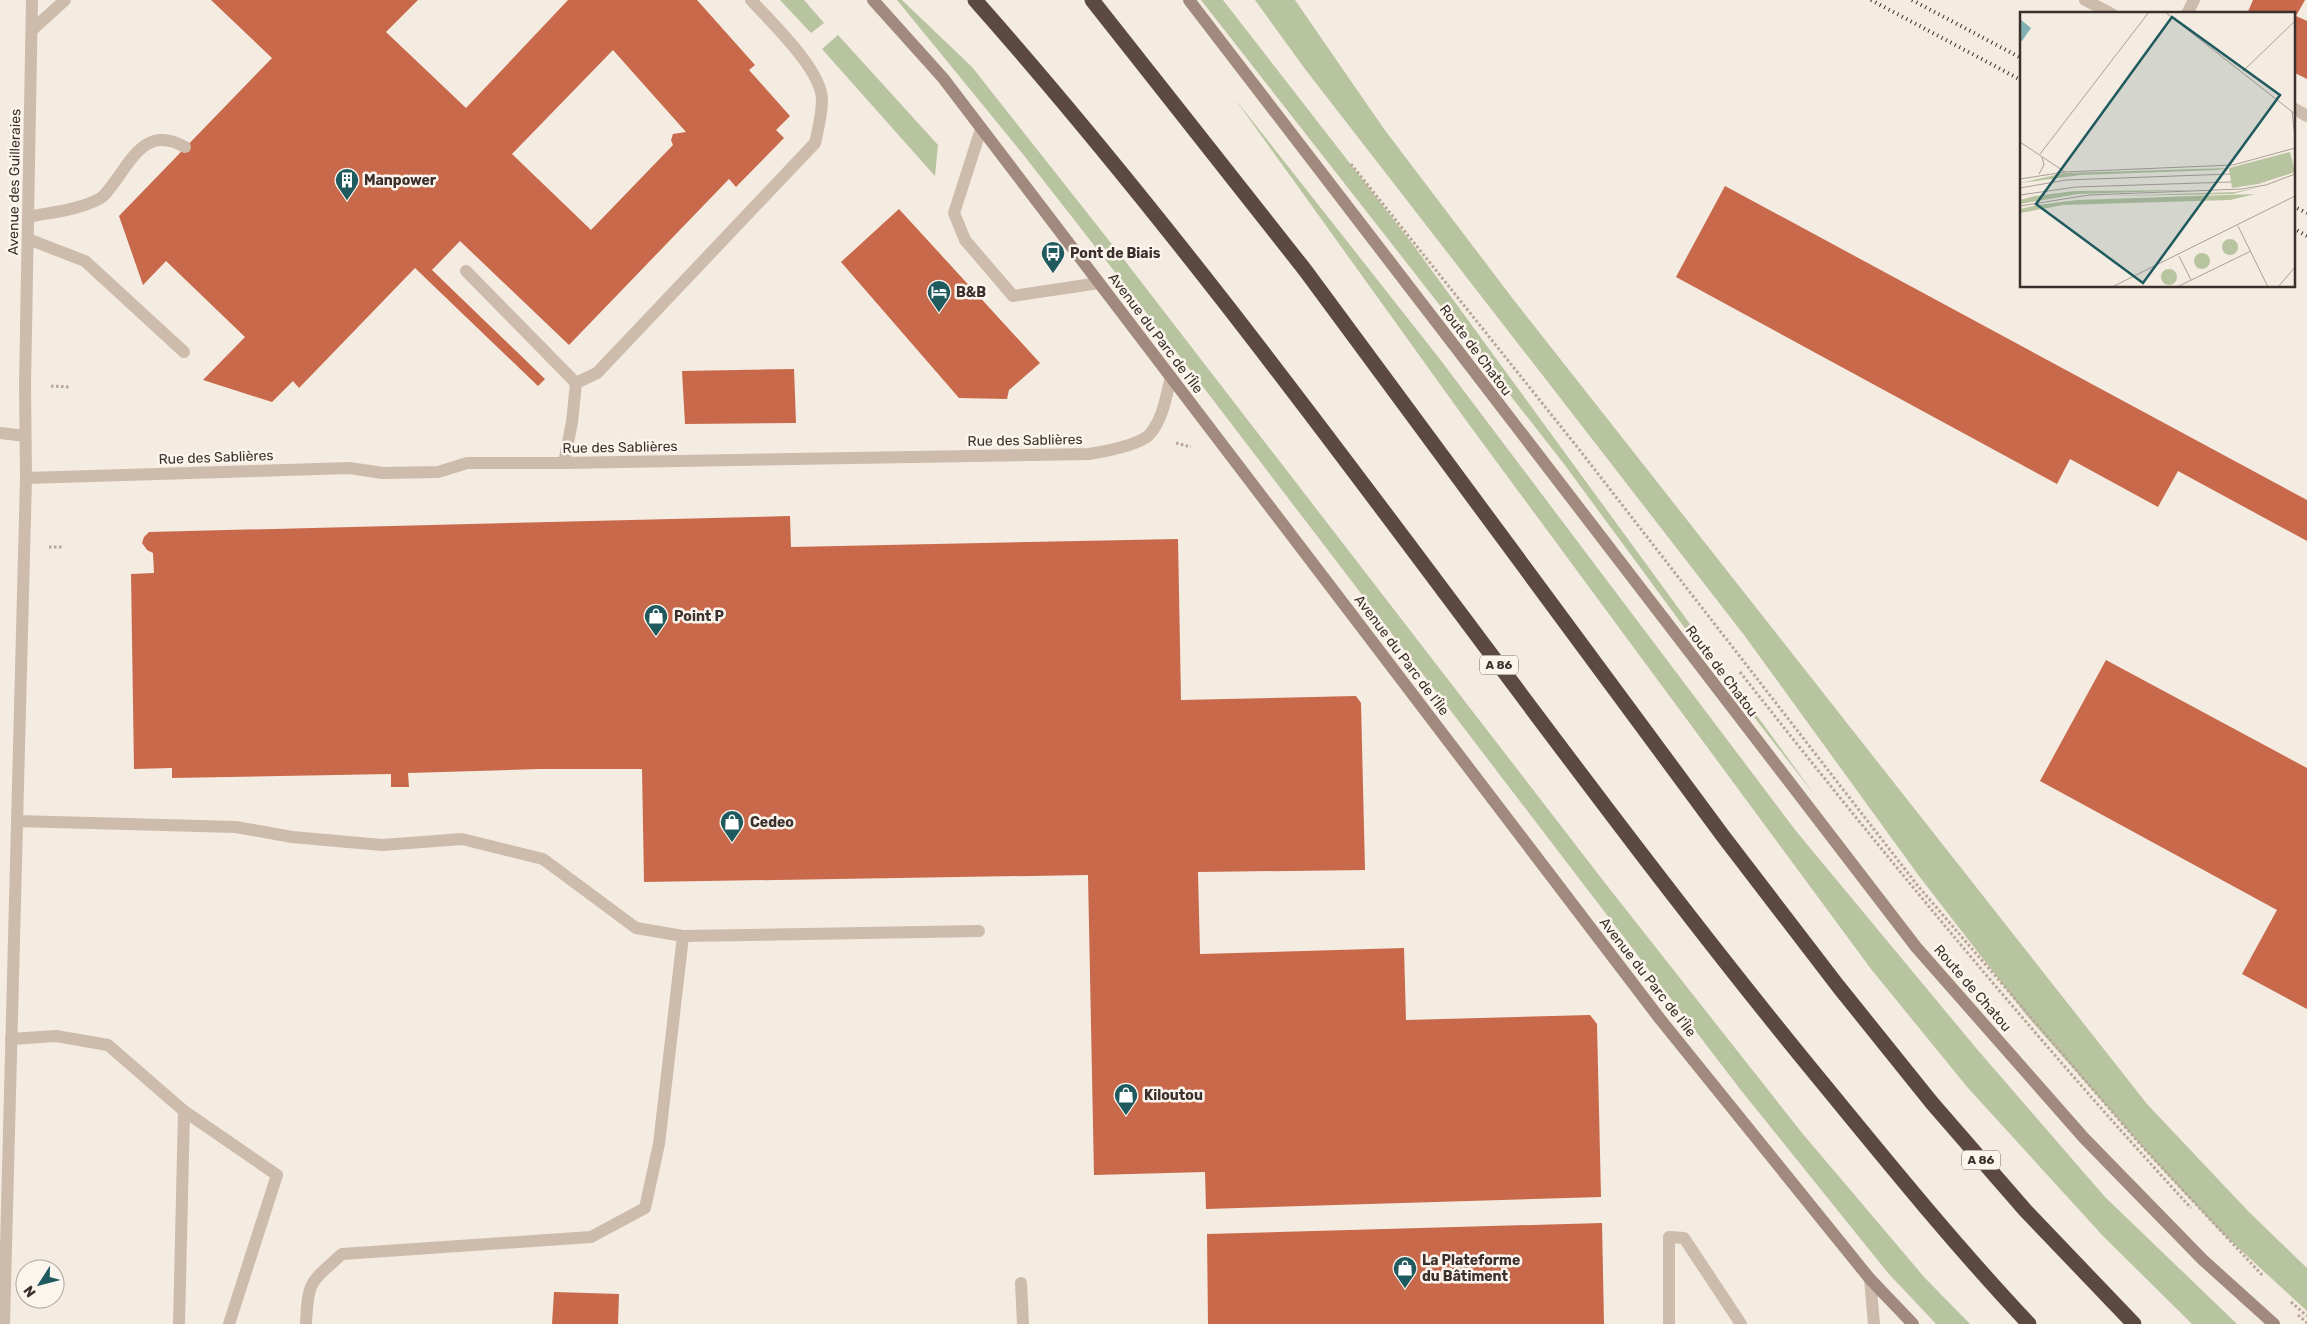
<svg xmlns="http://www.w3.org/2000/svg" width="2307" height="1324" viewBox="0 0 2307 1324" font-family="Rubik,sans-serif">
<rect width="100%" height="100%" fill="#f4ebe1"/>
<!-- green -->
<g fill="#b8c4a0">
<path d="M780 0H804L824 23 811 33Z"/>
<path d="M897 0H902L972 67 1122 257 1605 883 1802 1133 1925 1278 1970 1324H1936L1888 1273 1740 1089 1129 290 1022 153Z"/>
<path d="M1201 0H1223L1411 242 1817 798 1684 627 1564 464Z"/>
<path d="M1255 0H1295L1384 129 1513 299 2147 1104 2249 1212 2307 1268V1311L2220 1231 2161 1168 2028 1017 1919 876 1744 635 1305 69Z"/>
<path d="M838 35 938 145 935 176 822 49Z"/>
<path d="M1235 99 1439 358 1796 831 1976 1048 2105 1197 2237 1324H2192L2103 1236 1968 1088 1871 969 1465 419Z"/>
</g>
<!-- building -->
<g fill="#c8694b" fill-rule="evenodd">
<path d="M211 0H418L386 32 466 108 568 0H697L755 65 749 70 790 116 776 130 784 138 736 187 729 179 569 345 460 241 432 270 545 379 538 386 415 268 299 388 293 381 272 402 203 380 245 337 166 261 143 285 119 216 272 58ZM613 50 686 132 673 134 671 140 673 145 591 230 512 154Z"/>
<path d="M2253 0H2305L2296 16 2307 21V79L2293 72V14H2247Z"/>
<path d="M1725 186 2307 500V541L2178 471 2158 507 2070 459 2057 484 1676 277Z"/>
<path d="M899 209 1040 363 1009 390 1007 399 959 398 841 262Z"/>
<path d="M794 369 796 423 685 424 682 371Z"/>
<path d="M790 516 791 547 1178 539 1181 700 1356 696 1361 703 1365 870 1198 872 1200 954 1404 948 1406 1020 1590 1015 1597 1024 1601 1197 1206 1209 1205 1172 1094 1175 1088 875 644 882 642 769H539L408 773 409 787H391V774L172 778V768L134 769 131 574 154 573 153 553 147 550 142 543 144 537 149 532Z"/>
<path d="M2106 660 2307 768V1009L2242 974 2277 910 2040 781Z"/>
<path d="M1602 1223 1604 1324H1208L1207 1234Z"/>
<path d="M554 1292 619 1294 618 1324H552Z"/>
</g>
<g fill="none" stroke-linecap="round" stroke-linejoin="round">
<!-- path -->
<g stroke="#b9a596" stroke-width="3" stroke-dasharray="2.5 2.5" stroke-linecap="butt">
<path d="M1351 164 1578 448 1918 886 2139 1143 2263 1276"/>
<path d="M51 386 70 387"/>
<path d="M1176 443 1191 447"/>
<path d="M49 547H63"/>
<path d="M1740 672C1884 855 2033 1036 2191 1208"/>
<path d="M2291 1302 2307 1316"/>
<path d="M2298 1315 2307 1323"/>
</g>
<!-- lane -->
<g stroke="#cdbbac" stroke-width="12">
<path d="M32 30 65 0"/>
<path d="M981 129 954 213 965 240 1013 296 1099 283"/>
<path d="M29 217C52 212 78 210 99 199 104 197 107 192 110 188 131 162 145 124 185 147"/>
<path d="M28 239 85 261 184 352"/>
<path d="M466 271 576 383 572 422 564 463"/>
<path d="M576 383 597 373 815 143C818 129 822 115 822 100 822 70 771 22 751 0"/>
<path d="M26 478 349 468 383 473 438 472 467 463H564L1089 454C1103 452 1139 445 1149 435 1163 420 1166 396 1171 377"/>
<path d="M17 821 236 827 292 837 382 845 462 839 543 859 636 928 683 936 979 931"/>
<path d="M11 1039 56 1036 108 1045 184 1111 277 1175 229 1324"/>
<path d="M1021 1283 1023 1324"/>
<path d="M179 1324 184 1111"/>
<path d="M306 1324C308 1280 310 1283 342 1254L591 1237 645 1208 659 1144 683 936"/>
<path d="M1669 1324V1237L1684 1238 1741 1324"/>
</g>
<!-- street -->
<g stroke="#cdbbac" stroke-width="12">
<path d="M2085 0 2112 14"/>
<path d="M2187 14 2194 0"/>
<path d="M2293 108 2307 116"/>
<path d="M0 433 25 436"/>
<path d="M1870 1279 1874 1324"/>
<path d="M4 1324 26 478 25 384 32 0"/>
</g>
<!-- secondary -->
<g stroke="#a18a7d" stroke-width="12">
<path d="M873 0 943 78 1660 1019 1870 1279 1913 1324"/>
<path d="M1189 0 1916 947 2084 1138 2203 1260 2274 1324"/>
</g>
<!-- highway -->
<g stroke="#5c4a42" stroke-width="15">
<path d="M975 0C1274 338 1523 716 1808 1065 1880 1153 1951 1241 2029 1324"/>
<path d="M1092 0 1305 270 1723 836 1838 986 1932 1103 2025 1210 2134 1324"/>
</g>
<!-- rail -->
<g stroke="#3b302b" stroke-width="4" stroke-dasharray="1 4" stroke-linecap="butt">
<path d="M1871 0 2021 80"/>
<path d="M1912 0 2021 58"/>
<path d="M2293 206 2307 213"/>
<path d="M2293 228 2307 236"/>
</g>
</g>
<!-- icons -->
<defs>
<g id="building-pin" transform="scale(1.25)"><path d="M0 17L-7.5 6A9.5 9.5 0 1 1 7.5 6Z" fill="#1f5a5e" stroke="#fbf5ee"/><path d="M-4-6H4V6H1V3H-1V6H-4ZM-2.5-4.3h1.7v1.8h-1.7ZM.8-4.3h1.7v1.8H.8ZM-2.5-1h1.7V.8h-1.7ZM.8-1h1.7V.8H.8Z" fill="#fff"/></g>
<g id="bus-pin" transform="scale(1.25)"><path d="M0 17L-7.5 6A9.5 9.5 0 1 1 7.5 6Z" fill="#1f5a5e" stroke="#fbf5ee"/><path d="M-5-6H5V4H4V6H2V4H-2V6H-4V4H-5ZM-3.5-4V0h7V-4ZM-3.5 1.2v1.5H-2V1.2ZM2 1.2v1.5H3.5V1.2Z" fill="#fff"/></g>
<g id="hotel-pin" transform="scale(1.25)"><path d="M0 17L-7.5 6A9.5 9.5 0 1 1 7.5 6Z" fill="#1f5a5e" stroke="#fbf5ee"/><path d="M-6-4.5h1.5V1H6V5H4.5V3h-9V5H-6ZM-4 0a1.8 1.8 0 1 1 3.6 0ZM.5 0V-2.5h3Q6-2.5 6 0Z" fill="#fff"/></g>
<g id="shop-pin" transform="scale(1.25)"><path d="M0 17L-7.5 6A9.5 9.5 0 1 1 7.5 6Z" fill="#1f5a5e" stroke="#fbf5ee"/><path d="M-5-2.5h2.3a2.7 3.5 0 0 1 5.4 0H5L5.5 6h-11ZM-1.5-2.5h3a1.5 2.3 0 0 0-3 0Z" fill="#fff"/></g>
</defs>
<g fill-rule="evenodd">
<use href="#building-pin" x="347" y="180"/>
<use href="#bus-pin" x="1053" y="253"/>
<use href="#hotel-pin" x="939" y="292"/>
<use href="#shop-pin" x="656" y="616"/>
<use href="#shop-pin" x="732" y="822"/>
<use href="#shop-pin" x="1126" y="1095"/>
<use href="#shop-pin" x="1405" y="1268"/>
</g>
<g text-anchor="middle" stroke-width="5" stroke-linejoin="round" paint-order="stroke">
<!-- shield labels -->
<g fill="#fbf5ee" stroke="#756b66" stroke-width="1">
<rect x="1480" y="655.5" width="38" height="19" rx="4"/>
<rect x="1962" y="1150.5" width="38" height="19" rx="4"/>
</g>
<g font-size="12" font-weight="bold" fill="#3b302b">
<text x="1499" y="669">A 86</text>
<text x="1981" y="1164">A 86</text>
</g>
<!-- poi labels -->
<g font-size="14" font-weight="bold" fill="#3b302b" stroke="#fbf5ee" text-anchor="start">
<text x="364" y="185">Manpower</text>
<text x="1070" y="258">Pont de Biais</text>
<text x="956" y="297">B&amp;B</text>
<text x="674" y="621">Point P</text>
<text x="750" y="827">Cedeo</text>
<text x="1144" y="1100">Kiloutou</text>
<text x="1422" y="1265">La Plateforme<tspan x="1422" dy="16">du Bâtiment</tspan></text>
</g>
<!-- street labels -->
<g font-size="14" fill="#3b302b" stroke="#fbf5ee">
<text transform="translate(14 182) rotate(-89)" y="5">Avenue des Guilleraies</text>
<text transform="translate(1156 333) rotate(53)" y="5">Avenue du Parc de l'Île</text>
<text transform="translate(1476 350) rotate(53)" y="5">Route de Chatou</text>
<text transform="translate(1025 440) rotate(-1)" y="5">Rue des Sablières</text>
<text transform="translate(620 447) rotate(-1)" y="5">Rue des Sablières</text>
<text transform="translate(216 457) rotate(-2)" y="5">Rue des Sablières</text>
<text transform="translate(1402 655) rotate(53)" y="5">Avenue du Parc de l'Île</text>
<text transform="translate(1722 671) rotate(53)" y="5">Route de Chatou</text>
<text transform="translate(1648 977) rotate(52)" y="5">Avenue du Parc de l'Île</text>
<text transform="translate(1973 988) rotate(49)" y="5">Route de Chatou</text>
</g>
</g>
<!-- overview -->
<g transform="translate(2020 12)">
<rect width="275" height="275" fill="#f4ebe1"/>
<path d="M270 140 275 160 238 172 212 176 209 156 197 158 61 163 0 171 45 161 209 156ZM240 175 212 182 87 184 215 180ZM179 178 58 182 0 192V188L15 184 55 179ZM235 182 210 188 43 193 0 201V197L18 193 57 188ZM202 235a8 8 0 1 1 16 0a8 8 0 1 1-16 0ZM174 249a8 8 0 1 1 16 0a8 8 0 1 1-16 0ZM141 265a8 8 0 1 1 16 0a8 8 0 1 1-16 0Z" fill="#b8c4a0"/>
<path d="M0 7 11 16 2 29 0 28Z" fill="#7fb0b2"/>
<path fill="none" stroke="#aaa098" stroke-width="1" d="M145 0 275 102M223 59 275 9M272 99 275 126M0 130 45 160M20 142 129 0M19 162 24 153 22 145M0 167 45 160 213 153 275 136M0 176 46 168 210 162M0 183 56 175 211 170M0 194 69 183 222 177 246 173 275 162M218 214 248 275M159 244 171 268M92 275 275 184M157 275 231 239M258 275 275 255"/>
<path fill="#1f5a5e" fill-opacity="0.15" stroke="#1f5a5e" stroke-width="2.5" d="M152 5 260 83 123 271 16 192Z"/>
<rect width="275" height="275" fill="none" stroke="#3b302b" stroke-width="2.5"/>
</g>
<!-- north arrow -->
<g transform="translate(40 1284) rotate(234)"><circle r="24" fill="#fbf5ee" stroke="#aea6a0"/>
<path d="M0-4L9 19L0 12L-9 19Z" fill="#1f5a5e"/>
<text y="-8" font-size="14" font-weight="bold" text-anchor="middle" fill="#3b302b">N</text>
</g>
</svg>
